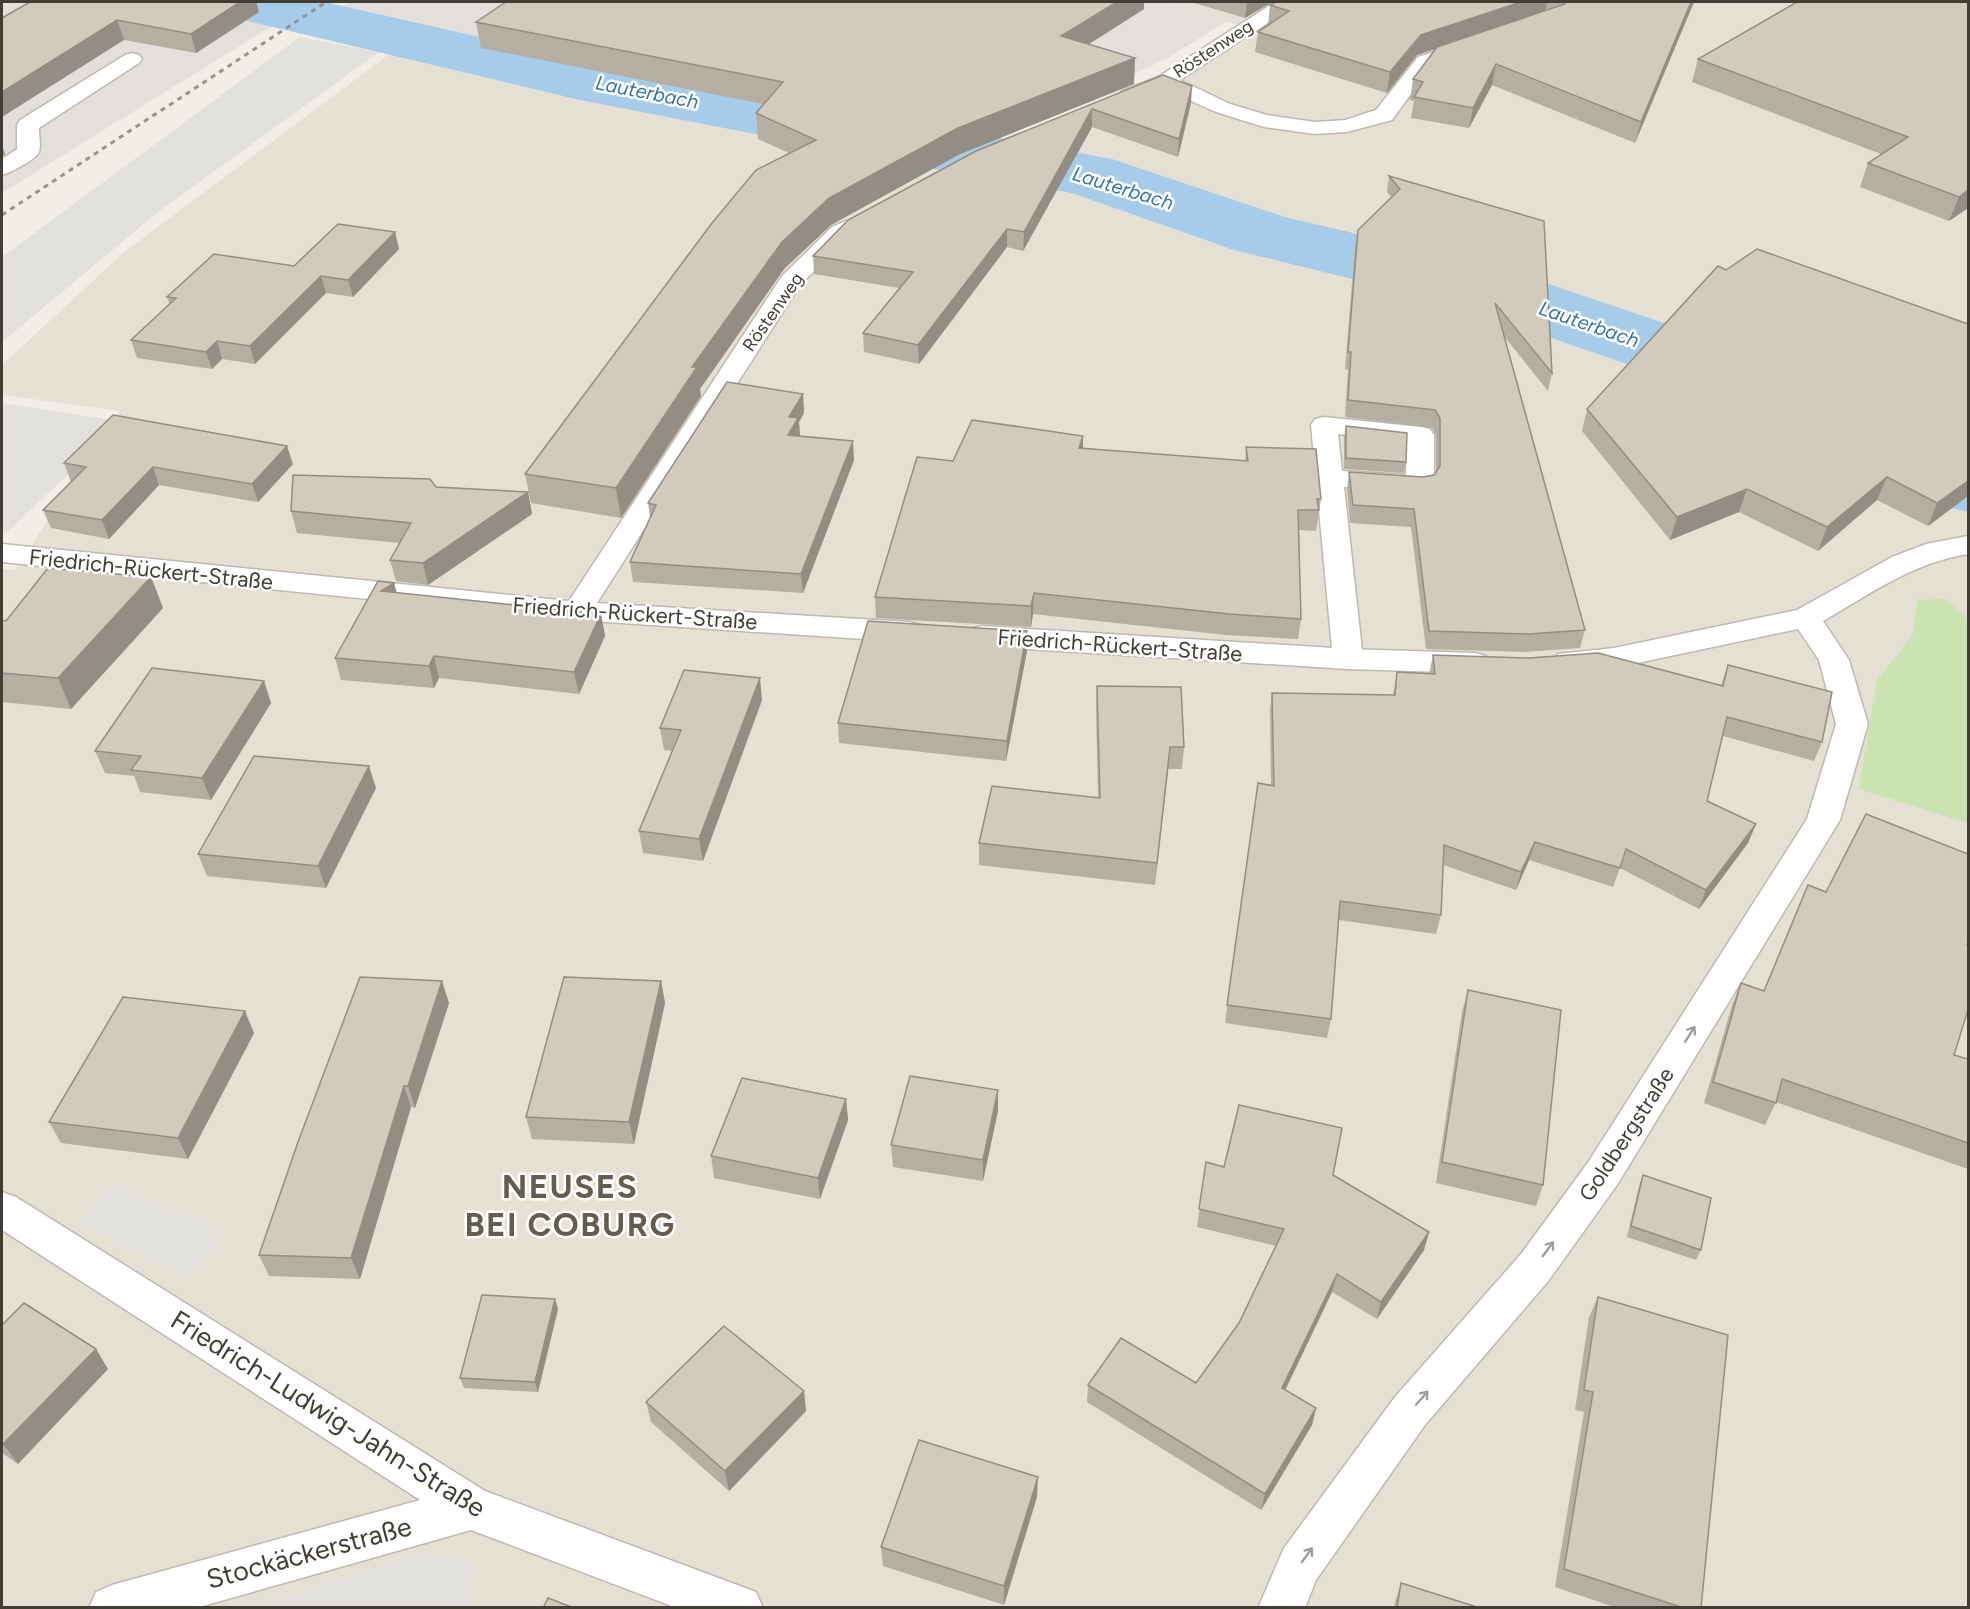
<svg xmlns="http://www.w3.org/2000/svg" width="1970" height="1609" viewBox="0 0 1970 1609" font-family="Figtree,sans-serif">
<rect width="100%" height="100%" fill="#f1eee5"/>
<!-- residential -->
<path fill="#e5e0d4" d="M1163 2H1968V1607H2V569L15 570 120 411 2 395V365L122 254 403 44 728 123 977 172 1136 104 1261 32Z"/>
<!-- industrial -->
<g fill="#e3dfda">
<path d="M2 2H222L283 19 2 193Z"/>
<path d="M349 2H1163L1227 21 1166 59 1063 107 930 162 728 123 319 23Z"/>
</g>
<!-- green -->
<path fill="#cbe2b1" d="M1946 599 1968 620V823L1859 789 1877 680 1913 635 1917 600Z"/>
<!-- parking -->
<g fill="#e2e0dd">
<path d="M300 37 379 52 158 212 2 342V257Z"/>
<path d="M2 403 124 422 6 533 2 531Z"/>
<path d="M114 1183 224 1235 189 1275 77 1222Z"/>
<path d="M426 1552 476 1564 469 1607H256Z"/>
</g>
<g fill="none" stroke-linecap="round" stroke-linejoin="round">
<!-- river -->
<path fill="#a6cce9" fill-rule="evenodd" d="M214 2H325L580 60 1112 159 1285 217 1505 269 1731 346 1968 452V512L1937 504 1673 380 1450 303 1234 250 1072 193 934 169 580 100 223 15Z"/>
<!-- service casing -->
<g stroke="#bfb8ac" stroke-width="3">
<g id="service">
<path d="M132 53 139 55 142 59 139 63 39 128C39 135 41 146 39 152 36 160 9 173 2 175V159L17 149V125L20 120 125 55Z"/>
<path d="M1324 417 1421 427 1430 429 1434 435V484L1430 490 1420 492 1344 487 1363 659 1359 666 1348 669 1337 666 1333 659 1311 425 1315 419ZM1338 434 1407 442 1406 475 1342 471Z"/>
</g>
</g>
<!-- minor casing -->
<g stroke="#bfb8ac" stroke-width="3">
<g id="minor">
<path d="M1275 2H1297L1294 6 1180 80 1230 104 1267 115 1315 122 1345 120 1376 110 1418 57 1470 40 1477 42 1480 46 1477 50 1432 65 1392 120 1347 132 1315 134 1264 127 1216 112 1164 89 1136 99 1129 101 1122 99 1119 95 1122 91 1158 77Z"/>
<path d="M846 221 854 223 858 228 800 285 597 603 909 622 920 625 924 632 920 639 909 642 577 620 2 562V544L569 601 782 276 832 227Z"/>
<path d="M1968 536V554C1912 563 1872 593 1823 621L1849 660 1868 724 1840 820 1617 1185 1549 1280 1425 1425 1316 1580 1305 1608H1258L1284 1548 1395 1397 1521 1254 1589 1161 1807 819 1836 724 1819 660 1798 629 1614 668 1569 671 1558 668 1554 661 1558 654 1614 648 1797 610 1892 557 1926 544Z"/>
<path d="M982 626 1348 649 1475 653 1486 656 1490 663 1486 670 1475 673 1348 669 982 646 971 643 967 636 971 629Z"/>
<path d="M2 1192 16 1197 485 1491 756 1592 763 1608H677L471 1530 196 1608H89L96 1592 112 1585 420 1500 2 1230Z"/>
</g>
</g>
<!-- service -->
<use href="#service" fill="#fff" fill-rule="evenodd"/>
<!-- minor -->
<use href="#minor" fill="#fff" fill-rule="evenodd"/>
<!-- rail -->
<path stroke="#949494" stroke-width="3" stroke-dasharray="5 5" stroke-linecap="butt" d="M2 215 326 2"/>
</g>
<!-- wall -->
<g fill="#b5aea2">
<path d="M30 2H256L259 12 196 53 124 40Z"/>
<path d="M506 2H1144V9L1088 44 1135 58 1134 84 958 155 831 225 784 269 700 389 701 396 621 518 531 503 525 474 789 153 758 139 756 113 763 104 481 48 476 22Z"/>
<path d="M1191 2H1272L1245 18Z"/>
<path d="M1276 2H1694L1635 143 1492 85 1469 128 1411 118 1414 101 1410 100 1413 79 1435 49 1417 55 1387 93 1255 52 1258 32 1268 25 1270 5Z"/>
<path d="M1797 2 1968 208 1949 221 1860 187 1868 163 1881 154 1692 82 1698 59Z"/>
<path d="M1163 75 1191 103 1178 157 1092 127 1023 251 1007 247 919 364 864 352 863 333 899 288 814 274 813 256 848 220Z"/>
<path d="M1389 176 1552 373 1548 391 1503 335 1585 630 1580 648 1524 652 1426 649 1411 527 1350 523 1347 489 1349 472 1423 477 1434 475 1436 471V435L1432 428 1345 417 1348 370 1345 369 1355 246 1358 230 1391 197 1387 192Z"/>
<path d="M395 232 399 249 353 297 326 293 255 364 222 359 212 369 137 358 131 340 170 305 167 297 294 266Z"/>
<path d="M803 394 804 413 799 422 800 436 854 460 803 593 633 582 630 562 650 517 648 503Z"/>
<path d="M1587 409 1968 496 1928 526 1877 500 1818 551 1739 512 1670 540 1582 431Z"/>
<path d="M1346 426 1406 462 1404 473 1344 469V437Z"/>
<path d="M1246 447 1321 499 1316 531 1299 530 1301 619 1298 639 1226 635 1033 614 1031 627 876 618 875 597 953 461 1083 449 1245 461Z"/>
<path d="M64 463 293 464 258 502 159 485 109 539 51 528 43 510 71 482Z"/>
<path d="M436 487 528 492 532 514 428 585 396 581 390 560 400 543 297 533 291 511Z"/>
<path d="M151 577 163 608 71 709 2 702V620L6 621Z"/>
<path d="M394 583 396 593 601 614 605 636 579 694 439 678 434 688 341 680 335 658Z"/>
<path d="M1027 631V651L1006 761 839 743 838 723Z"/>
<path d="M1433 655 1721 685 1728 665 1822 742 1814 761 1723 736 1707 801 1756 824 1748 843 1699 909 1620 868 1613 887 1529 860 1516 890 1443 865 1441 915 1436 934 1339 920 1331 1019 1327 1038 1225 1023 1258 783 1271 785 1270 711 1272 693 1393 695 1397 672 1429 674Z"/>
<path d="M264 681 271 703 211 800 140 792 134 776 105 773 95 751Z"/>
<path d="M1097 686 1184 747 1182 769H1168L1155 885 979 865V843L1098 798 1096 708Z"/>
<path d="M762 700 703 861 643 853 639 831 672 751 664 750 660 728Z"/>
<path d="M376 788 326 888 207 876 198 854Z"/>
<path d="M1808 885 1967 945 1954 1055 1968 1059V1169L1776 1102 1765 1125 1704 1103 1732 1005 1741 983 1764 991Z"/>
<path d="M661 981 665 1003 634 1144 532 1139 526 1117Z"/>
<path d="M1468 990 1543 1185 1536 1206 1436 1183 1462 1012Z"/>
<path d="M449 1003 415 1108 411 1107 360 1279 269 1276 259 1255Z"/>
<path d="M254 1033 188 1159 61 1143 49 1122Z"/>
<path d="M846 1099 848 1120 820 1199 714 1178 711 1156Z"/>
<path d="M998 1111 983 1181 893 1167 891 1145Z"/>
<path d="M1206 1162 1224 1167 1333 1175 1429 1232 1424 1250 1377 1319 1332 1292 1285 1390 1316 1408 1312 1425 1261 1510 1087 1402 1088 1385 1196 1383 1239 1323 1276 1246 1197 1227Z"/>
<path d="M1643 1175 1701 1250 1696 1260 1627 1237 1639 1186Z"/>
<path d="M1598 1297 1701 1608H1617L1555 1587 1584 1412 1575 1410 1589 1317Z"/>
<path d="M558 1309 538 1392 464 1388 460 1378Z"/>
<path d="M2 1325 108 1369 18 1464 2 1453Z"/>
<path d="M804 1391 806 1411 729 1491 651 1422 646 1402Z"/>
<path d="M1037 1497 1004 1605 883 1566 881 1547Z"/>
<path d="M1401 1583 1480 1608H1394L1395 1602Z"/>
</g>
<!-- shaded-wall -->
<g fill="#938d84">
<path d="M240 2H256L259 12 196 53 191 34Z"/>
<path d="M1117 2H1144V9L1061 62V36Z"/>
<path d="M1247 2H1272L1245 18Z"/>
<path d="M1521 2H1547L1545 12 1417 55 1387 93 1390 72 1421 35Z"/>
<path d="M1691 2H1694L1635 143 1641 122Z"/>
<path d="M117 20 124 40 2 117V92Z"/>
<path d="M1135 58 1134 84 958 155 831 225 784 269 700 389 701 396 621 518 616 488 692 367 782 242 829 198 958 128Z"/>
<path d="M1496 64 1492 85 1469 128 1473 108Z"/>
<path d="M1192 86 1191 103 1178 157 1179 139Z"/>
<path d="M1092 109V127L1023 251 1024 232Z"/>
<path d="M2 145 5 154 2 157Z"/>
<path d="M1968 190V208L1949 221 1959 197Z"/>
<path d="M1007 229V247L919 364 918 345Z"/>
<path d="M395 232 399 249 353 297 348 280Z"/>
<path d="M321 276 326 293 255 364 250 346Z"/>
<path d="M217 341 222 359 212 369 206 352Z"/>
<path d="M803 394 804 413 799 422 800 437 788 435 789 417Z"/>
<path d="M1083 436V456L1079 448Z"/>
<path d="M853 441 854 460 803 593 801 574Z"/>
<path d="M287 446 293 464 258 502 252 484Z"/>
<path d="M153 467 159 485 109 539 102 520Z"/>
<path d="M1887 477 1877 500 1818 551 1827 527Z"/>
<path d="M1968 481V496L1928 526 1937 503Z"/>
<path d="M1747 489 1739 512 1670 540 1677 517Z"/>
<path d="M528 492 532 514 428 585 423 563Z"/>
<path d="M151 577 163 608 71 709 58 678Z"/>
<path d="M394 583 400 604 381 591Z"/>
<path d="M1034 593 1033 614 1031 627V606Z"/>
<path d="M601 614 605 636 579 694 574 672Z"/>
<path d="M1027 631V651L1006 761 1007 741Z"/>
<path d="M434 656 439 678 434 688 429 666Z"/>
<path d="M760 678 762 700 703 861 699 839Z"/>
<path d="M264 681 271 703 211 800 202 778Z"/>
<path d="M1170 747 1168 769 1155 885 1157 863Z"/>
<path d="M369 766 376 788 326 888 318 866Z"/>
<path d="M1756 824 1748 843 1699 909 1706 890Z"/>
<path d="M1535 842 1529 860 1516 890 1521 872Z"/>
<path d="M442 981 449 1003 415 1108 408 1086Z"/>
<path d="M661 981 665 1003 634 1144 629 1122Z"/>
<path d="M245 1011 254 1033 188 1159 178 1138Z"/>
<path d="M404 1086 411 1107 360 1279 351 1258Z"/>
<path d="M998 1090V1111L983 1181V1160Z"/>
<path d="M846 1099 848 1120 820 1199 818 1178Z"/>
<path d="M1429 1232 1424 1250 1377 1319 1381 1302Z"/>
<path d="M1337 1274 1332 1292 1278 1405 1282 1388Z"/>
<path d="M555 1299 558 1309 538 1392 535 1382Z"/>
<path d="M96 1349 108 1369 18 1464 3 1444Z"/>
<path d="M804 1391 806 1411 729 1491 725 1471Z"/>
<path d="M1316 1408 1312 1425 1261 1510 1265 1494Z"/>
<path d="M1038 1477 1037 1497 1004 1605V1586Z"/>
</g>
<!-- building -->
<g fill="#d2cabc" stroke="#938d84" stroke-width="1.5">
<path d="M30 2H240L191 34 117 20 2 92V18Z"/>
<path d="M506 2H1117L1061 36 1135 58 958 128 829 198 782 242 692 367H697L616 488 525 474 712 223 756 170 816 140 756 113 783 82 476 22Z"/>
<path d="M1276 2H1521L1421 35 1390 72 1258 32 1289 11 1270 5Z"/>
<path d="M1566 2H1691L1641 122 1496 64 1473 108 1414 97 1423 82 1413 79 1437 47 1565 4Z"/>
<path d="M1797 2H1968V190L1959 197 1868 163 1908 137 1698 59Z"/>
<path d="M1163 75 1192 86 1179 139 1092 109 1024 232 1007 229 918 345 863 333 913 272 813 256 848 220 976 151Z"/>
<path d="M1389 176 1544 221 1552 373 1495 303 1585 630 1529 634 1429 631 1414 509 1353 505 1349 472 1423 477 1434 475 1440 466V418L1435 410 1348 400 1351 352H1348L1358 230 1400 189Z"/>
<path d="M338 224 395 232 348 280 321 276 250 346 217 341 206 352 131 340 176 298 167 297 214 254 294 266Z"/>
<path d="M1757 249 1968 324V481L1937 503 1887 477 1827 527 1747 489 1677 517 1587 409 1718 266 1726 270Z"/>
<path d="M727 382 803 394 789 417 798 418 788 435 853 441 801 574 630 562 656 505 648 503Z"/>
<path d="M113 415 287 446 252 484 153 467 102 520 43 510 86 467 64 463Z"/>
<path d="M972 420 1083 436 1079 448 1248 461 1246 447 1316 449 1321 499H1317L1319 510H1298L1301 619 1229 614 1034 593 1031 606 875 597 917 457 953 461Z"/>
<path d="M1346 426 1407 433 1406 462 1346 458Z"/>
<path d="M293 475 430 479 436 487 528 492 423 563 390 560 411 523 291 511Z"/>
<path d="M48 568 151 577 58 678 2 673V620L6 621Z"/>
<path d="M378 581 394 583 381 591 601 614 574 672 434 656 429 666 335 658Z"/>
<path d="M868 621 1027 631 1007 741 838 723Z"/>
<path d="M1598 653 1723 686 1728 665 1832 692 1822 742 1727 717 1707 801 1756 824 1706 890 1626 849 1620 868 1535 842 1521 872 1444 845 1441 915 1340 901 1331 1019 1227 1005 1258 783 1274 786 1272 693 1395 695 1397 672 1435 674 1433 655 1529 658Z"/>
<path d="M152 668 264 681 202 778 131 770 141 756 95 751Z"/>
<path d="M684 670 760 678 699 839 639 831 681 730 660 728Z"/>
<path d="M1097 686 1181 687 1184 747H1170L1157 863 979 843 992 786 1100 798Z"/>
<path d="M254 756 369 766 318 866 198 854Z"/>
<path d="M1866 814 1968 854V941L1967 945 1968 946V1010L1954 1055 1968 1059V1143L1782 1079 1776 1103 1713 1082 1741 983 1764 991 1808 885 1826 892Z"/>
<path d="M360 977 442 981 408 1086H404L351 1258 259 1255 298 1142Z"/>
<path d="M564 977 661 981 629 1122 526 1117Z"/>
<path d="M1468 990 1561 1010 1543 1185 1442 1162Z"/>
<path d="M123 997 245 1011 178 1138 49 1122Z"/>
<path d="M910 1076 998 1090 983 1160 891 1145Z"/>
<path d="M742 1078 846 1099 818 1178 711 1156Z"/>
<path d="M1239 1105 1342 1128 1333 1175 1429 1232 1381 1302 1337 1274 1282 1388 1316 1408 1265 1494 1088 1385 1121 1338 1196 1383 1239 1323 1284 1229 1199 1209 1206 1162 1224 1167Z"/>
<path d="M1643 1175 1711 1198 1701 1250 1631 1226Z"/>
<path d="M482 1295 555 1299 535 1382 460 1378Z"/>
<path d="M1598 1297 1728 1335 1701 1608H1684L1564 1569 1593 1392 1584 1390Z"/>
<path d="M24 1303 96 1349 3 1444 2 1443V1325Z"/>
<path d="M724 1326 804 1391 725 1471 646 1402Z"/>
<path d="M919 1440 1038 1477 1004 1586 881 1547Z"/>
<path d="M1401 1583 1480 1608H1397Z"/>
<path d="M548 1598 574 1608H543Z"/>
</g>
<!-- one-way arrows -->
<defs><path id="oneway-shaft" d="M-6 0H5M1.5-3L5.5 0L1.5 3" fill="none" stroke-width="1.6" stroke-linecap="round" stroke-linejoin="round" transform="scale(1.5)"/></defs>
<g stroke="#a19e9a">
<use href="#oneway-shaft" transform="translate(1690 1034) rotate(-58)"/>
<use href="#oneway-shaft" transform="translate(1548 1249) rotate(-54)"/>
<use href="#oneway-shaft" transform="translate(1422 1398) rotate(-49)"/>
<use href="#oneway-shaft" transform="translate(1307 1555) rotate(-54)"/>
</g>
<g text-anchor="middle" stroke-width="5" stroke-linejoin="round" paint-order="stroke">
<!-- far-street labels -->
<g font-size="18" fill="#433e35" stroke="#fff">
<text transform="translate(1213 49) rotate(-33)" y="6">Röstenweg</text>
<text transform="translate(773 312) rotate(-55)" y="6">Röstenweg</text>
</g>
<!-- far-water labels -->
<g font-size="20" font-style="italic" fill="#3875a5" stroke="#fff">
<text transform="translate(647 92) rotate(11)" y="7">Lauterbach</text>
<text transform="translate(1123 188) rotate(17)" y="7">Lauterbach</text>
<text transform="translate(1589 324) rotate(19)" y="7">Lauterbach</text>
</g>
<!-- street labels -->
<g font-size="22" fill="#433e35" stroke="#fff">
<text transform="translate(151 569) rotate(6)" y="8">Friedrich-Rückert-Straße</text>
<text transform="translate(635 613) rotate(4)" y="8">Friedrich-Rückert-Straße</text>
<text transform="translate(1120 645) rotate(4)" y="8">Friedrich-Rückert-Straße</text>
<text transform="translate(1626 1134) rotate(-57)" y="8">Goldbergstraße</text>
</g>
<!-- near-street labels -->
<g font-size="27" fill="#433e35" stroke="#fff">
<text transform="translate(328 1414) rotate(32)" y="9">Friedrich-Ludwig-Jahn-Straße</text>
<text transform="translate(309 1553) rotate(-15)" y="9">Stockäckerstraße</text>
</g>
<!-- near-district labels -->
<g font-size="33" font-weight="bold" letter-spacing="1.5" fill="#655c4e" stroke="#fff">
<text x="570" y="1198">NEUSES<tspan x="570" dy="38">BEI COBURG</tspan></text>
</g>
</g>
<!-- border -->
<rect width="1970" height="1609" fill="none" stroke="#433e35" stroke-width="6"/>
</svg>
